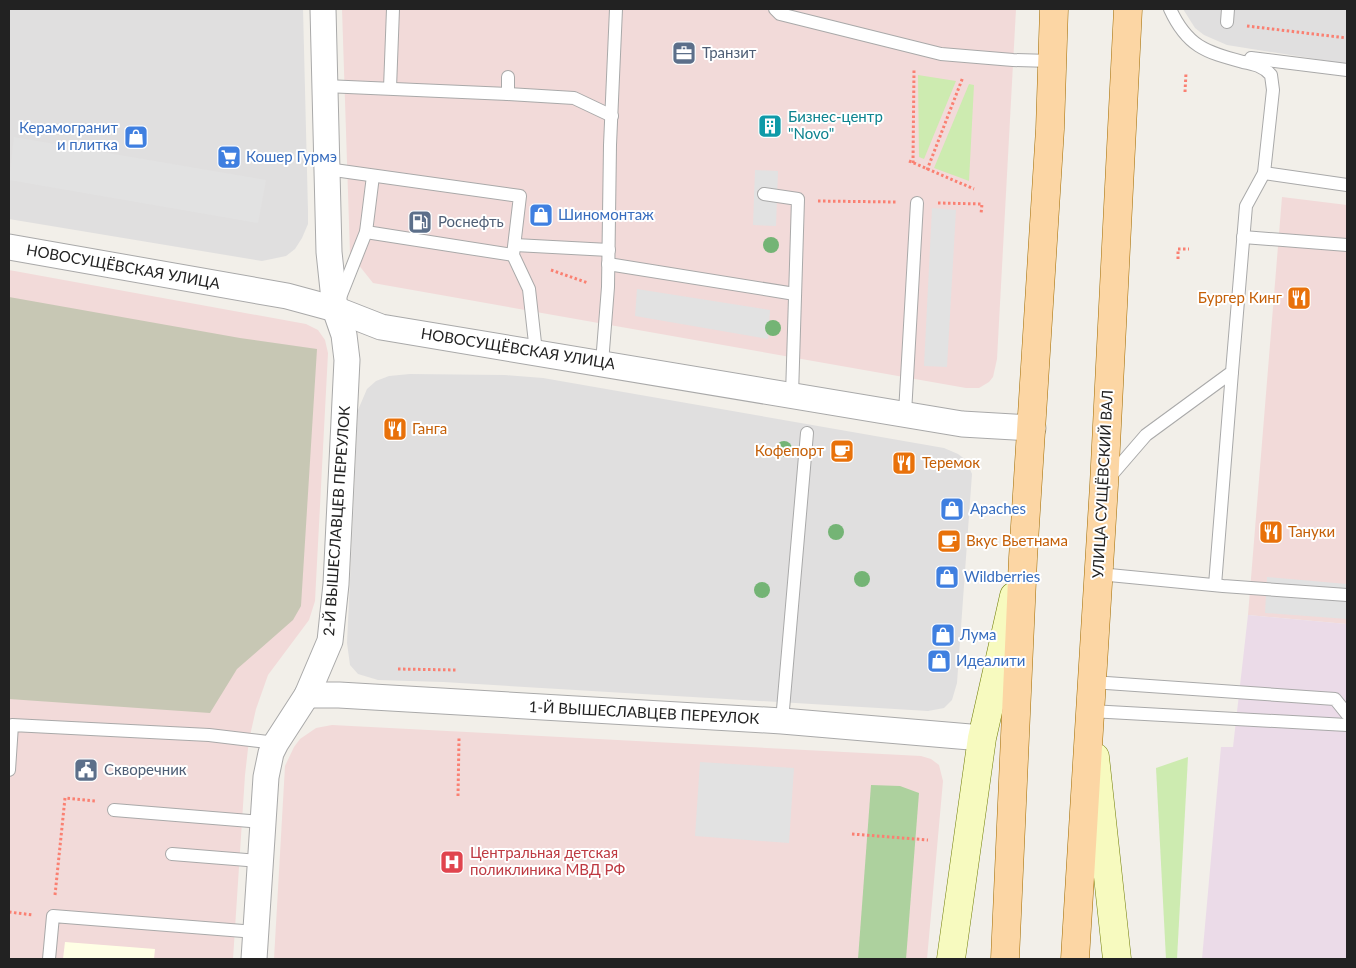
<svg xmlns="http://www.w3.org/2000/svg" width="1356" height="968" viewBox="0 0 1356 968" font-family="Lato,sans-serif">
<rect width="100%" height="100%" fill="#f2efe9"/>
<!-- residential -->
<g fill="#e0dfdf">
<path d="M9 9H303L308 212V224L302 238 295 249 286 256 262 261 9 219Z"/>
<path d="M1183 9H1347V64L1227 45 1204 35 1195 28Z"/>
<path d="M410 374 505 375 543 378 944 448 958 454 966 460 972 474 957 683 952 700 944 708 928 711 443 682 378 680 358 674 350 665 347 643 358 410 367 389 376 381 389 376Z"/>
</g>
<!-- commercial -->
<g fill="#f2dad9">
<path d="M342 9H1016L997 359 993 377 989 382 979 388H966L373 283 350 254Z"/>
<path d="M1282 197 1347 205V624L1248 615Z"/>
<path d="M9 270 306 324 318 330 325 340 328 353 315 601 309 620 268 675 256 709 249 740 245 775 233 959H9Z"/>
<path d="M332 725 921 756 931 759 939 765 943 781 927 959H274L285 766 294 747 300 739 316 728Z"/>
</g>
<!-- industrial -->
<path fill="#ebdbe8" d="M1248 615 1347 624V959H1202L1221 747H1233Z"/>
<!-- education -->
<path fill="#ffffe5" d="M65 942 155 949 154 959H63Z"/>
<!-- construction -->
<path fill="#c7c7b4" d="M9 297 240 338 317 349 301 606 293 620 237 669 210 713 9 699Z"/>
<!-- grass -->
<g fill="#cdebb0">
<path d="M918 75 956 81 924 159 919 157Z"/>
<path d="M969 84 974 85 969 181 934 168Z"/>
<path d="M1188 757 1177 959H1166L1156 768Z"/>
</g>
<!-- forest -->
<path fill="#add19e" d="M871 785 900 786 919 793 906 959H858Z"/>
<!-- parking -->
<g fill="#e2e2e2">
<path d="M14 137 266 180 258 223 9 180Z"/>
<path d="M755 170 778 171 776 226 753 225Z"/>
<path d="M932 208 956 210 947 367 924 366Z"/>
<path d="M637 289 770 310 768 339 635 316Z"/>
<path d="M1267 577 1347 584V619L1265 613Z"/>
<path d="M700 762 794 768 789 843 695 836Z"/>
</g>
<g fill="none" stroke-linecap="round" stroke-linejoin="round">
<!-- service casing -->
<g stroke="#a9a9a9" stroke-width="14">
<g id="service">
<path d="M775 9 780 14 941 54 1013 60 1051 61"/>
<path d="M1227 22 1228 9"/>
<path d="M1251 58 1347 70"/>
<path d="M325 86 508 94V77"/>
<path d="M390 88 393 9"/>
<path d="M508 94 574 98 612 116"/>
<path d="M327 169 520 196 513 255 529 289 536 352"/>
<path d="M1264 173 1347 185"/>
<path d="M764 194 798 199 792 395"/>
<path d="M366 232 513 255"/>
<path d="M1243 237 1347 245"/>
<path d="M515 245 609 250"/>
<path d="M608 264 795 294"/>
<path d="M339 300 366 232 373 176"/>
<path d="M602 363 608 287 610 145 616 9"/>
<path d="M905 413 917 203"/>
<path d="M1108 479 1146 435 1232 372 1246 206 1264 173 1273 90 1271 75C1263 66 1254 64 1243 62 1205 52 1187 46 1170 9"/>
<path d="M1099 574 1223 586 1347 595"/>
<path d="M1215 585 1232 372"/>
<path d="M1092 682 1335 699 1347 714"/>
<path d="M1090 711 1347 725"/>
<path d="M782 721 807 433"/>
<path d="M9 770 12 725 209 735 276 743"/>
<path d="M114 810 262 822"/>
<path d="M172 854 260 861"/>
<path d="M49 959 53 916 256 932"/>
</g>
</g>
<!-- minor casing -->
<g stroke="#a9a9a9" stroke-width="27">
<g id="minor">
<path d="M9 247 287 296 335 309 381 327 962 424 1033 428"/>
<path d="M307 695H339L782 721 982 738"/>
<path d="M254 959 266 777 271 753 276 743 307 695 330 641 336 584 347 360 344 335 335 309 329 252 323 9"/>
</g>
</g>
<!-- secondary casing -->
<g stroke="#707d05" stroke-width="29">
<g id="secondary">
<path d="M1095 757 1117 959"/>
<path d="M951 959 982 738 1014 596"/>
</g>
</g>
<!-- primary casing -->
<g stroke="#a06b00" stroke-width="29">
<g id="primary">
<path d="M1005 959 1023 558 1050 129 1054 9"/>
<path d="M1075 959 1104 485 1128 9"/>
</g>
</g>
<!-- path -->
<g stroke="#fa8072" stroke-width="3" stroke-dasharray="2.5 2.5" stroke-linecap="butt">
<path d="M1247 26 1347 38"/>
<path d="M1185 92 1186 73"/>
<path d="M909 161 974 189"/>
<path d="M913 163 914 69"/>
<path d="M927 170 963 77"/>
<path d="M818 201 897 202"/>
<path d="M938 203 982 204 981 214"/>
<path d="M1178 259V249H1189"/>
<path d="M551 270 588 283"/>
<path d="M398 669 457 670"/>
<path d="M458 796 459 738"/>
<path d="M852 834 928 840"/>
<path d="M55 895 65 798 96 801"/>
<path d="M9 912 33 915"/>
</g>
<!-- service -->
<use href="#service" stroke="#fff" stroke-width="12"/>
<!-- minor -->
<use href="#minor" stroke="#fff" stroke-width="25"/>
<!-- secondary -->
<use href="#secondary" stroke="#f7fabf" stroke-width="28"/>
<!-- primary -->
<use href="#primary" stroke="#fcd6a4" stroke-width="28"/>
</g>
<!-- trees -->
<g fill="#74b475">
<circle cx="771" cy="245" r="8"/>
<circle cx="773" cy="328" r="8"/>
<circle cx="784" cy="449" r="8"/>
<circle cx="836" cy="532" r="8"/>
<circle cx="862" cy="579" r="8"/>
<circle cx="762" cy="590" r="8"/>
</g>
<!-- icons -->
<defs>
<g id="office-square" transform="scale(1.25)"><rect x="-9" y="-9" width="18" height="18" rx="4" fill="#5c6f8a" stroke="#fff"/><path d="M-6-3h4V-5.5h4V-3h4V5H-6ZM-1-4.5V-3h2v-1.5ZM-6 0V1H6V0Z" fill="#fff"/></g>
<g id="building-square" transform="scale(1.25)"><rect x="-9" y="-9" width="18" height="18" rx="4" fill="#0f9aa8" stroke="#fff"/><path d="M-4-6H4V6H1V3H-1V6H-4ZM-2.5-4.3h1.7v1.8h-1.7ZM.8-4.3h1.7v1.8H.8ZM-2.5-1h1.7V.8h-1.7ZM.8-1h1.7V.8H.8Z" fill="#fff"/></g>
<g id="shop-square" transform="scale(1.25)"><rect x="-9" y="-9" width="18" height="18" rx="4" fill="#3f7fe0" stroke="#fff"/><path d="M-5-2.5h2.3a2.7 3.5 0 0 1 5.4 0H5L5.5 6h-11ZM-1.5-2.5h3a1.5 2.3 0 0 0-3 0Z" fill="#fff"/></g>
<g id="supermarket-square" transform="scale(1.25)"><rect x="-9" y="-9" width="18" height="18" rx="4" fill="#3f7fe0" stroke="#fff"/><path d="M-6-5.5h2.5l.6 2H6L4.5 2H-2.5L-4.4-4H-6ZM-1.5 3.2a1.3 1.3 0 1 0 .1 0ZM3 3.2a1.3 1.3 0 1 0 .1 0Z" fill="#fff"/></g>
<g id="fuel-square" transform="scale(1.25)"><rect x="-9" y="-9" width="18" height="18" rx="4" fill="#5c6f8a" stroke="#fff"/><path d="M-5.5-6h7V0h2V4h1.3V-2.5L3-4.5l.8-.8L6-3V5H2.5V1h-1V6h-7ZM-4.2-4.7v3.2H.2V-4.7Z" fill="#fff"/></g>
<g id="restaurant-square" transform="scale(1.25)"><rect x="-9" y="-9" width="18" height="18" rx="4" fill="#e8710a" stroke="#fff"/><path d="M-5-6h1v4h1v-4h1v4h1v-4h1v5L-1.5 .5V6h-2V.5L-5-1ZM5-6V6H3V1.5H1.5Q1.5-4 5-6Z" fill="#fff"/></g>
<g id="cafe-square" transform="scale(1.25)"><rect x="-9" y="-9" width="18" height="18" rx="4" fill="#e8710a" stroke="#fff"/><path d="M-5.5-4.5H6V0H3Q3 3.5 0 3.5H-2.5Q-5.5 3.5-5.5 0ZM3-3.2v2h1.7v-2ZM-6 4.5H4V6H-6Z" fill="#fff"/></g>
<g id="civic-square" transform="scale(1.25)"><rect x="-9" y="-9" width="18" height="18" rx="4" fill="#5c6f8a" stroke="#fff"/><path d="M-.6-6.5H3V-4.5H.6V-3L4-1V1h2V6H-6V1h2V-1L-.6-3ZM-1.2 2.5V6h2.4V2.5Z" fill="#fff"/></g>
<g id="hospital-square" transform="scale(1.25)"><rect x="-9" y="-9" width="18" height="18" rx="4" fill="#e0444e" stroke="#fff"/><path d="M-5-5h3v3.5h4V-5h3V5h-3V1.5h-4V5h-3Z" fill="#fff"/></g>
</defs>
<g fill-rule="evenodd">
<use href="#office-square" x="684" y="53"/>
<use href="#building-square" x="770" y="126"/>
<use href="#shop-square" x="136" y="137"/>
<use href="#supermarket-square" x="229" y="157"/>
<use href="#shop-square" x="541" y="215"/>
<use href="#fuel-square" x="420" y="222"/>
<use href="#restaurant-square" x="1299" y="298"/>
<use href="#restaurant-square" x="395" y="429"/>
<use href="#cafe-square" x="842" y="451"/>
<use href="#restaurant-square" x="904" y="463"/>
<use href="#shop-square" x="952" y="509"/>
<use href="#restaurant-square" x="1271" y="532"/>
<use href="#cafe-square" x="949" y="541"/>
<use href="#shop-square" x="947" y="577"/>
<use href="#shop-square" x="943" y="635"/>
<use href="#shop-square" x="939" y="661"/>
<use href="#civic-square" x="86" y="770"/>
<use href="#hospital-square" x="452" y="862"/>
</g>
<g text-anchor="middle" stroke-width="4" stroke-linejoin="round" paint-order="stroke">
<!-- service labels -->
<g font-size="15" fill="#4e5e75" stroke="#fff" text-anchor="start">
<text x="702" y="58">Транзит</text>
<text x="438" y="227">Роснефть</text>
<text x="104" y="775">Скворечник</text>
</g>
<!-- culture labels -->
<g font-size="15" fill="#0d838f" stroke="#fff" text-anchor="start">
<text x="788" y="122">Бизнес-центр<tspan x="788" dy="17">"Novo"</tspan></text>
</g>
<!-- shop labels -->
<g font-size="15" fill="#366cbe" stroke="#fff" text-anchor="start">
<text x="118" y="133" text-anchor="end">Керамогранит<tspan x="118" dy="17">и плитка</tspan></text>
<text x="246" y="162">Кошер Гурмэ</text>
<text x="558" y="220">Шиномонтаж</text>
<text x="970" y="514">Apaches</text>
<text x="964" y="582">Wildberries</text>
<text x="960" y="640">Лума</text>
<text x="956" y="666">Идеалити</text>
</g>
<!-- street labels -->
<g font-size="15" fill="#222" stroke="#fff">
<text transform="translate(123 267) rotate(10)" y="5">НОВОСУЩЁВСКАЯ УЛИЦА</text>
<text transform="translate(518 349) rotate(9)" y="5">НОВОСУЩЁВСКАЯ УЛИЦА</text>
<text transform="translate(1103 484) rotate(-87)" y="5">УЛИЦА СУЩЁВСКИЙ ВАЛ</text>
<text transform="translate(337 521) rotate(-86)" y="5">2-Й ВЫШЕСЛАВЦЕВ ПЕРЕУЛОК</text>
<text transform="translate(644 713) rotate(3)" y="5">1-Й ВЫШЕСЛАВЦЕВ ПЕРЕУЛОК</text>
</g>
<!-- food labels -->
<g font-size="15" fill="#c56008" stroke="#fff" text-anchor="start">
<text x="1282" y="303" text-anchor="end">Бургер Кинг</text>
<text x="412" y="434">Ганга</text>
<text x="824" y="456" text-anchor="end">Кофепорт</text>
<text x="922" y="468">Теремок</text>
<text x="1288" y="537">Тануки</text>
<text x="966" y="546">Вкус Вьетнама</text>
</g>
<!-- health labels -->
<g font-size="15" fill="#be3a42" stroke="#fff" text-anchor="start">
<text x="470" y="858">Центральная детская<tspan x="470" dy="17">поликлиника МВД РФ</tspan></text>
</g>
</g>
<!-- border -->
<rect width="1356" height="968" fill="none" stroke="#222222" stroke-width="20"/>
</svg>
